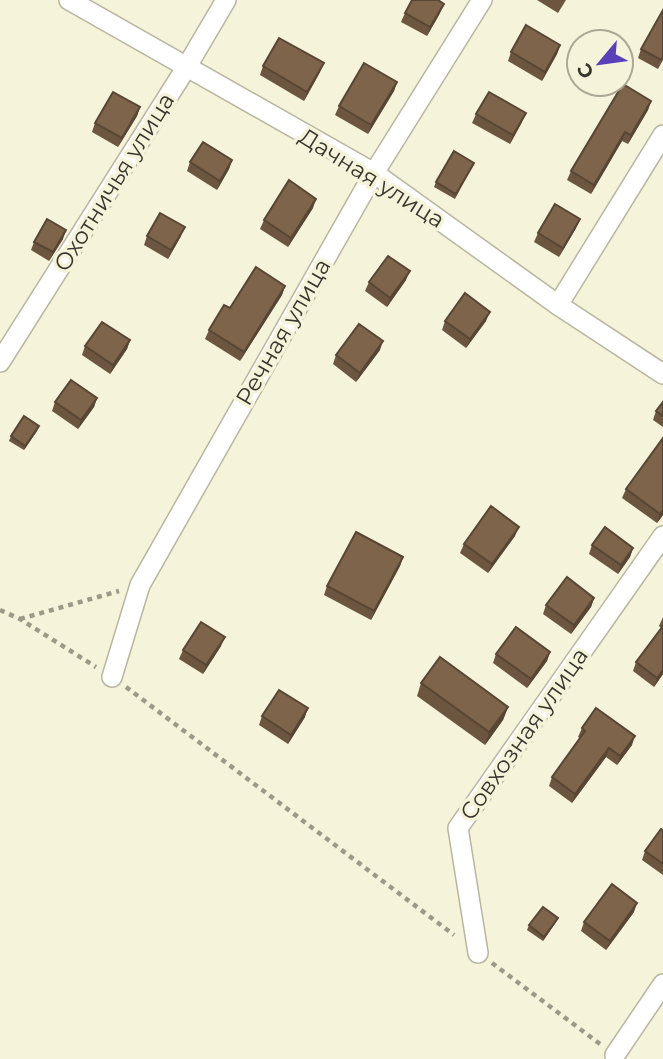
<svg xmlns="http://www.w3.org/2000/svg" width="663" height="1059" viewBox="0 0 663 1059" font-family="Montserrat,sans-serif">
<rect width="100%" height="100%" fill="#f6f3db"/>
<g fill="none" stroke-linecap="round" stroke-linejoin="round">
<!-- minor casing -->
<g stroke="#b9b6a0" stroke-width="22">
<g id="minor">
<path d="M69 0 374 173 558 305 663 374"/>
<path d="M558 305 663 135"/>
<path d="M0 362 186 68 226 0"/>
<path d="M112 677 140 585 374 173 482 0"/>
<path d="M478 953 458 828 663 536"/>
<path d="M615 1055 663 984"/>
</g>
</g>
<!-- path -->
<g stroke="#9b9988" stroke-width="4.5" stroke-dasharray="5 5" stroke-linecap="butt">
<path d="M0 610 20 619 96 667"/>
<path d="M20 619 119 591"/>
<path d="M126 687 454 935"/>
<path d="M492 963 600 1044"/>
</g>
<!-- minor -->
<use href="#minor" stroke="#fff" stroke-width="19"/>
</g>
<!-- wall -->
<g fill="#6c5640">
<path d="M537 0H566L558 13Z"/>
<path d="M663 10V60L658 69 638 58 641 49Z"/>
<path d="M405 13H440L427 36 401 22Z"/>
<path d="M560 45 557 54 542 81 508 61 511 52Z"/>
<path d="M263 66 320 72 304 101 260 75Z"/>
<path d="M397 82 394 91 368 134 335 115 339 106Z"/>
<path d="M651 101 648 110 628 144 622 141 591 194 567 180 571 171 595 132Z"/>
<path d="M140 107 137 116 118 147 92 132 95 123Z"/>
<path d="M476 114 522 122 510 144 472 123Z"/>
<path d="M232 160 229 169 217 190 187 171 190 162Z"/>
<path d="M474 163 455 199 434 187 436 182Z"/>
<path d="M313 208 288 247 260 229 264 220Z"/>
<path d="M576 228 559 257 534 242 538 233Z"/>
<path d="M147 236H181L168 259 144 245Z"/>
<path d="M63 239 49 261 31 250 34 242Z"/>
<path d="M406 280 387 307 365 291 369 282Z"/>
<path d="M285 286 282 295 240 361 205 339 209 330Z"/>
<path d="M445 321H486L466 348 442 330Z"/>
<path d="M130 340 127 349 110 374 82 355 85 346Z"/>
<path d="M380 350 356 382 333 364 336 355Z"/>
<path d="M97 398 94 407 78 429 52 411 55 402Z"/>
<path d="M663 402V427L653 420 656 411Z"/>
<path d="M37 431 24 450 9 441 11 436Z"/>
<path d="M663 438V515L657 523 622 498 626 489Z"/>
<path d="M515 536 488 573 460 553 464 544Z"/>
<path d="M592 545 633 548 630 557 618 574 589 554Z"/>
<path d="M403 557 400 566 371 620 324 595 327 586Z"/>
<path d="M594 598 591 607 571 634 543 614 546 605Z"/>
<path d="M663 617V674L654 687 633 671 636 662 661 628 659 626Z"/>
<path d="M221 646 203 674 179 659 183 650Z"/>
<path d="M550 652 547 661 527 688 493 663 496 654Z"/>
<path d="M421 683 508 707 503 720 485 745 417 696Z"/>
<path d="M262 716 305 717 288 744 259 725Z"/>
<path d="M582 728 632 745 617 765 606 757 572 803 549 786 552 777 580 738 578 737Z"/>
<path d="M663 830V875L642 860 645 851Z"/>
<path d="M634 912 606 950 581 931 584 922Z"/>
<path d="M556 922 543 941 527 930 529 925Z"/>
</g>
<!-- shaded-wall -->
<g fill="#584634">
<path d="M444 4 440 13 427 36 430 27Z"/>
<path d="M560 45 557 54 542 81 545 72Z"/>
<path d="M324 63 320 72 304 101 307 92Z"/>
<path d="M397 82 394 91 368 134 371 125Z"/>
<path d="M651 101 648 110 628 144 631 135Z"/>
<path d="M140 107 137 116 118 147 122 138Z"/>
<path d="M526 113 522 122 510 144 513 135Z"/>
<path d="M625 132 622 141 591 194 594 185Z"/>
<path d="M232 160 229 169 217 190 220 181Z"/>
<path d="M316 199 313 208 288 247 291 238Z"/>
<path d="M580 219 576 228 559 257 563 248Z"/>
<path d="M185 227 181 236 168 259 171 250Z"/>
<path d="M66 230 63 239 49 261 53 252Z"/>
<path d="M410 271 406 280 387 307 390 298Z"/>
<path d="M285 286 282 295 240 361 244 352Z"/>
<path d="M490 312 486 321 466 348 470 339Z"/>
<path d="M130 340 127 349 110 374 113 365Z"/>
<path d="M383 341 380 350 356 382 360 373Z"/>
<path d="M97 398 94 407 78 429 81 420Z"/>
<path d="M39 426 37 431 24 450 25 446Z"/>
<path d="M663 510V515L657 523 660 514Z"/>
<path d="M519 527 515 536 488 573 492 564Z"/>
<path d="M633 548 630 557 618 574 621 565Z"/>
<path d="M403 557 400 566 371 620 374 611Z"/>
<path d="M594 598 591 607 571 634 574 625Z"/>
<path d="M225 637 221 646 203 674 206 665Z"/>
<path d="M550 652 547 661 527 688 531 679Z"/>
<path d="M663 670V674L654 687 657 678Z"/>
<path d="M508 707 503 720 485 745 489 732Z"/>
<path d="M308 708 305 717 288 744 291 735Z"/>
<path d="M635 736 632 745 617 765 620 756Z"/>
<path d="M609 748 606 757 572 803 575 794Z"/>
<path d="M637 903 634 912 606 950 610 941Z"/>
<path d="M558 918 556 922 543 941 544 937Z"/>
</g>
<!-- building -->
<g fill="#7d644a" stroke="#584634" stroke-width="2">
<path d="M412 0H438L444 4 430 27 405 13Z"/>
<path d="M663 10V57L661 60 641 49Z"/>
<path d="M526 25 560 45 545 72 511 52Z"/>
<path d="M279 38 324 63 307 92 263 66Z"/>
<path d="M364 63 397 82 371 125 339 106Z"/>
<path d="M623 84 651 101 631 135 625 132 594 185 571 171Z"/>
<path d="M113 92 140 107 122 138 95 123Z"/>
<path d="M489 92 526 113 513 135 476 114Z"/>
<path d="M203 142 232 160 220 181 190 162Z"/>
<path d="M454 151 474 163 456 194 436 182Z"/>
<path d="M289 180 316 199 291 238 264 220Z"/>
<path d="M555 204 580 219 563 248 538 233Z"/>
<path d="M160 213 185 227 171 250 147 236Z"/>
<path d="M47 219 66 230 53 252 34 242Z"/>
<path d="M388 256 410 271 390 298 369 282Z"/>
<path d="M256 267 285 286 244 352 209 330 224 305 230 308Z"/>
<path d="M465 293 490 312 470 339 445 321Z"/>
<path d="M102 322 130 340 113 365 85 346Z"/>
<path d="M359 324 383 341 360 373 336 355Z"/>
<path d="M71 380 97 398 81 420 55 402Z"/>
<path d="M663 402V416L656 411Z"/>
<path d="M24 416 39 426 25 446 11 436Z"/>
<path d="M663 438V510L660 514 626 489Z"/>
<path d="M491 506 519 527 492 564 464 544Z"/>
<path d="M605 527 633 548 621 565 592 545Z"/>
<path d="M356 532 403 557 374 611 327 586Z"/>
<path d="M567 577 594 598 574 625 546 605Z"/>
<path d="M201 622 225 637 206 665 183 650Z"/>
<path d="M663 626V670L657 678 636 662Z"/>
<path d="M516 627 550 652 531 679 496 654Z"/>
<path d="M440 657 508 707 489 732 421 683Z"/>
<path d="M279 690 308 708 291 735 262 716Z"/>
<path d="M596 708 635 736 620 756 609 748 575 794 552 777 585 731 582 728Z"/>
<path d="M661 829 663 830V864L645 851Z"/>
<path d="M612 884 637 903 610 941 584 922Z"/>
<path d="M543 907 558 918 544 937 529 925Z"/>
</g>
<g text-anchor="middle" stroke-width="7" stroke-linejoin="round" paint-order="stroke">
<!-- street labels -->
<g font-size="23" fill="#37362d" stroke="#f6f3db">
<text transform="translate(372 178) rotate(32)" y="8">Дачная улица</text>
<text transform="translate(114 182) rotate(-58)" y="8">Охотничья улица</text>
<text transform="translate(283 332) rotate(-60)" y="8">Речная улица</text>
<text transform="translate(524 734) rotate(-55)" y="8">Совхозная улица</text>
</g>
</g>
<!-- north arrow -->
<g transform="translate(600 63) rotate(241)"><circle r="33" fill="#f6f3db" stroke="#aaa795" stroke-width="2"/>
<path d="M0-5L12 26L0 18L-12 26Z" fill="#5a41ba"/>
<text y="-10" font-size="19" font-weight="bold" text-anchor="middle" fill="#37362d">С</text>
</g>
</svg>
